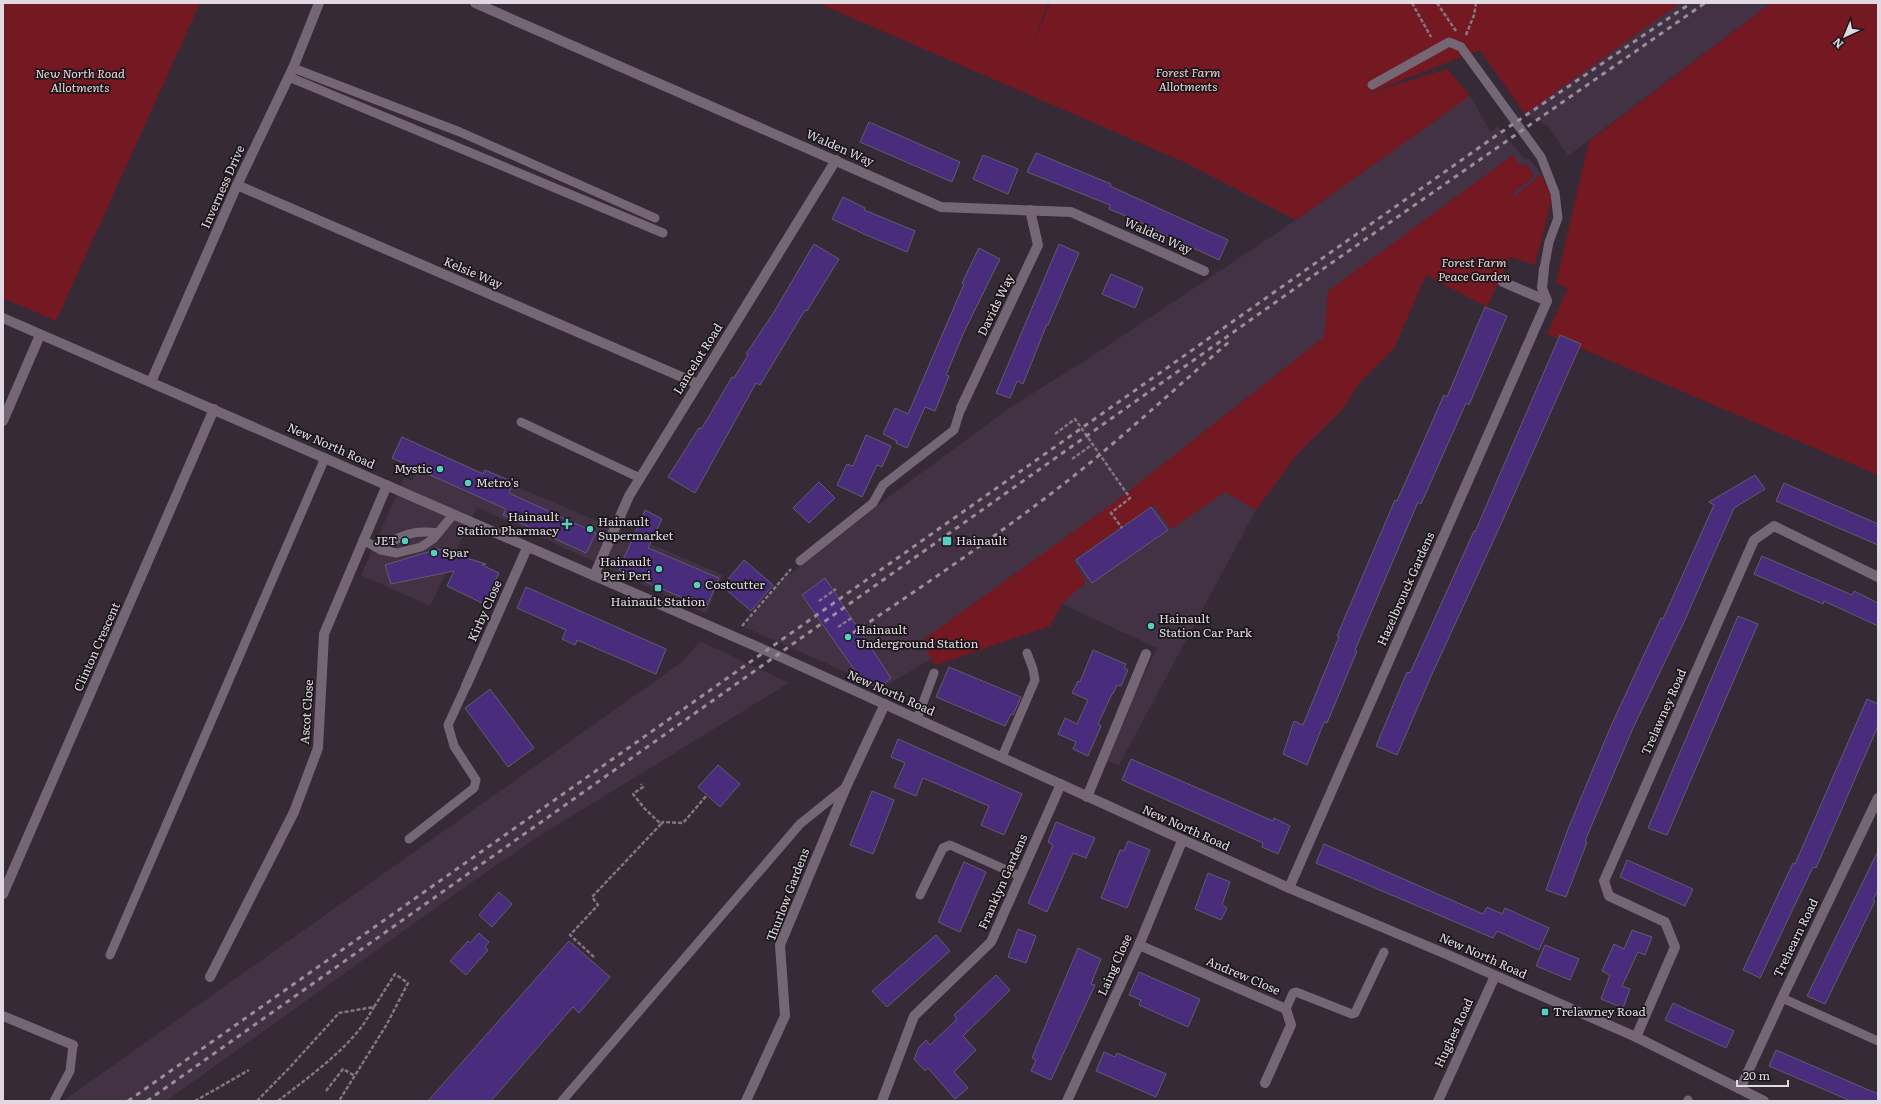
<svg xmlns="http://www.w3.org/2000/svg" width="1881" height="1104" viewBox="0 0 1881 1104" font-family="Literata,serif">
<rect width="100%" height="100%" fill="#362a37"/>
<!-- built -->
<g fill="#433244">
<path d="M1550 3H1771L1568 156 1549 127 1525 114 1480 49Z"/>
<path d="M1447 69 1470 96 1491 132 1498 126 1525 160 1529 158 1541 174 1426 275 1394 348 1360 382 1342 410 1298 453 1256 510 1119 765 1103 760 1157 648 1062 604 1021 630 987 626 882 688 744 627 782 580 875 507 1011 407 1094 355 1296 220 1186 163Z"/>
<path d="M426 448 723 575 706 614 477 507 430 606 361 575 404 478 412 481Z"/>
<path d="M700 641 789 683 539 836 469 884 166 1101H63L682 662Z"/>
</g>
<!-- green -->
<g fill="#741822">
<path d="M3 3H200L56 321 3 298Z"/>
<path d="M818 3H1048L1032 47 1050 3H1680L1525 114 1480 50 1366 94 1447 69 1470 96 1296 220 1186 163Z"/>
<path d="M1771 3H1878V475L1547 334 1568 288 1556 283 1589 141Z"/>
<path d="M1513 155 1520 166 1526 163 1534 176 1512 194 1515 196 1541 174 1552 198 1535 265 1510 257 1487 307 1426 275 1394 348 1360 382 1342 410 1298 453 1256 510 1225 492 1171 529 1154 505 1073 560 1086 582 1062 604 1050 626 936 665 920 642 1116 501 1324 337 1328 291Z"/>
</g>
<!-- building -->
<g fill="#492c7b" stroke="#605c6e">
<path d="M869 122 960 162 952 182 860 142Z"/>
<path d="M1036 153 1111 184 1110 186 1228 240 1219 260 1146 226 1147 225 1109 209 1110 205 1027 172Z"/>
<path d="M983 155 1018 169 1008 194 973 179Z"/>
<path d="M843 197 865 208 864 210 915 231 907 252 864 234 832 219Z"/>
<path d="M814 244 839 259 807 311 805 310 760 385 756 383 695 493 668 477 699 428 701 429 708 418 732 377 734 378 748 355 746 354 774 312Z"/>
<path d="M1059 244 1079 253 1048 325 1047 324 1023 384 1017 381 1010 398 996 393Z"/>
<path d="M979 248 1000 259 964 332 946 375 949 376 935 411 925 407 907 448 896 443 897 441 883 434 895 408 908 414 964 284 962 283Z"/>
<path d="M1111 274 1143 288 1135 308 1102 294Z"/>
<path d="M1485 307 1507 316 1469 405 1466 403 1421 504 1418 502 1355 650 1357 651 1327 723 1324 722 1307 765 1283 754 1294 721 1303 725 1339 637 1337 636 1395 500 1397 501 1444 395 1447 397Z"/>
<path d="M1560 335 1581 344 1496 535 1432 674 1397 755 1376 746 1407 672 1410 673 1474 531 1475 532Z"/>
<path d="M866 435 891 446 882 467 877 465 862 497 837 485 847 464 853 466Z"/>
<path d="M402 437 483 474 485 470 513 482 509 493 596 533 586 553 503 515 506 509 392 458Z"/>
<path d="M1755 475 1765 489 1734 508 1684 622 1633 728 1585 841 1587 842 1566 897 1546 890 1568 829 1611 726 1661 618 1663 619 1714 505 1709 502Z"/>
<path d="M819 482 835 498 809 523 793 508Z"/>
<path d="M1784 483 1878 524V545L1776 501Z"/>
<path d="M1151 507 1168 530 1092 583 1076 560Z"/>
<path d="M645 510 662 519 648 548 719 578 706 608 619 570Z"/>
<path d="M438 549 486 564 482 565 499 573 484 604 447 586 454 571 391 584 385 565Z"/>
<path d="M1762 556 1852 595 1854 591 1878 603V626L1824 601 1823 604 1754 574Z"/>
<path d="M744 560 773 585 751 611 722 586Z"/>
<path d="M825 578 891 678 880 687 863 682 802 595Z"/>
<path d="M526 587 666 649 656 674 577 640 575 645 562 639 566 630 517 608Z"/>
<path d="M1738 616 1758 624 1667 835 1648 828Z"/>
<path d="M1093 650 1126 664 1124 668 1128 670 1121 686 1117 685 1113 694H1112L1098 724 1101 726 1088 756 1073 749 1076 742 1058 734 1065 718 1077 724 1088 700 1072 693 1078 681 1080 682Z"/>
<path d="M949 667 1021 697 1013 715 1011 714 1005 726 936 697Z"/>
<path d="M490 689 534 748 508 767 465 708Z"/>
<path d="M1867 699 1878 704V726L1816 868 1813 867 1760 978 1743 970 1793 863 1795 864Z"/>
<path d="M898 739 1022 794 1004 835 981 825 989 806 923 778 916 796 894 787 905 763 891 757Z"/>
<path d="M1131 759 1273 821 1274 818 1290 826 1278 854 1262 847 1263 843 1122 780Z"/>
<path d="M718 765 740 784 720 807 698 787Z"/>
<path d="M872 791 894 800 873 854 850 845Z"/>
<path d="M1056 822 1095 838 1086 858 1073 853 1047 912 1028 903 1053 845 1048 842Z"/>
<path d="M1128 841 1150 850 1127 908 1101 898 1120 850 1124 851Z"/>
<path d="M1324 844 1483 914 1487 907 1502 914 1505 908 1549 928 1539 950 1497 931 1493 938 1316 863Z"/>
<path d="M1878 851V890L1873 900 1875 901 1825 1004 1807 996Z"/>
<path d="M1627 860 1693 889 1685 906 1620 877Z"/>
<path d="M964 862 986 872 960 932 938 922Z"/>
<path d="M1208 873 1230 882 1222 905 1227 908 1221 920 1195 909Z"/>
<path d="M499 892 512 904 492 927 479 915Z"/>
<path d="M1018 929 1036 936 1026 963 1008 957Z"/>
<path d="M1632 930 1652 937 1645 955 1638 952 1622 986 1630 989 1623 1008 1601 999 1610 975 1602 971 1614 944 1624 949Z"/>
<path d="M479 933 489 942 485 947 488 950 466 975 450 961 468 941 470 943Z"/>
<path d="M936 935 950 951 887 1007 872 991Z"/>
<path d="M569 941 610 977 579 1013 573 1007 491 1101H428Z"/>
<path d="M1545 945 1579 959 1570 980 1536 966Z"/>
<path d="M1078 948 1101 959 1091 984 1095 985 1051 1080 1031 1071 1036 1060 1032 1058Z"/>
<path d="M1139 972 1200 999 1188 1027 1139 1005 1141 1000 1129 995Z"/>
<path d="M996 975 1010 990 963 1036 976 1050 954 1072 968 1088 955 1099 928 1068 925 1071 914 1059 919 1047 926 1040 930 1045 957 1019 954 1015Z"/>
<path d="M1673 1003 1734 1031 1726 1048 1665 1020Z"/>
<path d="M1776 1050 1878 1094V1101H1851L1769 1066Z"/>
<path d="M1104 1052 1115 1057 1117 1053 1166 1074 1156 1097 1096 1071Z"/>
</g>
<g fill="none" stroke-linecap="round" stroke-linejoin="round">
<!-- path -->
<g stroke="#817782" stroke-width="2.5" stroke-dasharray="4 2" stroke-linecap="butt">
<path d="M1412 3 1431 37"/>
<path d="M1437 3 1456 31"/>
<path d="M1466 35 1474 15 1476 3"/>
<path d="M1055 434 1075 419 1130 498 1111 513 1122 528"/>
<path d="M1072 459 1093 444"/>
<path d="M819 601 836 589"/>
<path d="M742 626 791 569"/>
<path d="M838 627 853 617"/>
<path d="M661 824 663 822 683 823 707 795"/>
<path d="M594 957 570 935 598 905 592 897 661 824 645 809 633 794 643 787 641 784"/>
<path d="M326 1091 343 1069 355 1076"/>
<path d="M195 1101 249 1070"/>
<path d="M257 1101 291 1066 339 1013 374 1007 395 974 408 983 387 1024 339 1101"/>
<path d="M278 1101C306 1079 336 1058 359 1030 365 1023 369 1015 374 1007"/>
</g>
<!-- service -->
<g stroke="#756676" stroke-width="9">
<path d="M293 68 460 132 655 218"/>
<path d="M289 77 663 233"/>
<path d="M1372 85 1449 42 1461 47 1541 157 1555 193 1558 218 1549 242 1544 269"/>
<path d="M521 422 640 478"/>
<path d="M363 540 381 550 397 553 421 547 433 539 453 515"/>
<path d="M381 550C399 534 415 530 438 533"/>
<path d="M800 561 873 503 883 485 954 430 961 408"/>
<path d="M917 719 934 673"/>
<path d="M1002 757 1035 680 1033 669 1027 653"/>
<path d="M409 839 474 788 476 780 454 746 448 725 466 686"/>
<path d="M920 895 943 848 950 845 1020 876"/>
<path d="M110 955 325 458"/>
<path d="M1782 998 1878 1041"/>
<path d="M1286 1009 1293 993 1296 992 1352 1014 1355 1013 1384 952"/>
<path d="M54 1101 70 1071 73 1045"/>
<path d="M562 1101 800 824 846 787"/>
<path d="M1688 1101V1100"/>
</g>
<!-- minor -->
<g stroke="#756676" stroke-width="10">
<path d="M475 3 941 207 1071 212 1204 271"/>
<path d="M237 185 698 384"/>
<path d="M1503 282 1547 301"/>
<path d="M151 382 237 185 293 68 319 3"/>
<path d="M961 408 1038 245 1030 210"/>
<path d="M3 421 40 335"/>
<path d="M594 576 629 496 836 160"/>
<path d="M466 686 527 548"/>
<path d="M1087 797 1146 654"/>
<path d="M1289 888 1547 301 1542 288 1544 269"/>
<path d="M3 894 214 409"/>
<path d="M1139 945 1286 1009 1291 1025 1265 1083"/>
<path d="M210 977 294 812 318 748 324 634 387 485"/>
<path d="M3 1016 73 1045"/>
<path d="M1636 1037 1675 947 1665 922 1609 896 1604 881 1754 540 1774 526 1878 577"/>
<path d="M1740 1089 1782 998 1878 798"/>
<path d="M746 1101 785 1016 780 945 846 787 885 704"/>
<path d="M882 1101 914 1016 991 942 1061 784"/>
<path d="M1067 1101 1139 945 1182 841"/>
<path d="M1438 1101 1495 976"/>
</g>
<!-- tertiary -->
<path stroke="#756676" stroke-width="10" d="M3 318 783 658 1289 888 1446 954 1636 1037 1764 1101"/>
<!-- rail -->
<g stroke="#988e99" stroke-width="3" stroke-dasharray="5 5" stroke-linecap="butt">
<path d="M853 633C923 586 994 538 1061 486 1119 441 1173 390 1229 342"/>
<path d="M128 1101 1497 135 1691 3"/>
<path d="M147 1101 1307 280 1705 3"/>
</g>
</g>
<!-- markers -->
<g fill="#58cec1" stroke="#1a151b" stroke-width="1.5">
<circle cx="440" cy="469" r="4"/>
<circle cx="468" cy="483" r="4"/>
<path d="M565 518h4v4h4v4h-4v4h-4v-4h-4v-4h4z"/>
<circle cx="590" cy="529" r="4"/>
<circle cx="405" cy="541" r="4"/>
<rect x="942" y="536" width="10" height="10" rx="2"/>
<circle cx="434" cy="553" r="4"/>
<circle cx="659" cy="569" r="4"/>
<circle cx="697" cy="585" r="4"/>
<rect x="654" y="584" width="8" height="8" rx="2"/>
<circle cx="1151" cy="626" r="4"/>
<circle cx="848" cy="637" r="4"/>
<rect x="1541" y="1008" width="8" height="8" rx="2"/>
</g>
<g text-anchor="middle" stroke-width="3.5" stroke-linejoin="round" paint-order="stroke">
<!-- park labels -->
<g font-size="12" font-style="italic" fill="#eed2d1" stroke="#1a151b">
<text x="1188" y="77">Forest Farm<tspan x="1188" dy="14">Allotments</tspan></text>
<text x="80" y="78">New North Road<tspan x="80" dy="14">Allotments</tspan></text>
<text x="1474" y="267">Forest Farm<tspan x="1474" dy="14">Peace Garden</tspan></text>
</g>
<!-- street labels -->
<g font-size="12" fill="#e1d9e2" stroke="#1a151b">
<text transform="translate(840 148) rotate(24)" y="4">Walden Way</text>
<text transform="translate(223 187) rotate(-66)" y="4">Inverness Drive</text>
<text transform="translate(1158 236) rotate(24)" y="4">Walden Way</text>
<text transform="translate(473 273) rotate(23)" y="4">Kelsie Way</text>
<text transform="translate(996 305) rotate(-64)" y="4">Davids Way</text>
<text transform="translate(698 359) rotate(-58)" y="4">Lancelot Road</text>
<text transform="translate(331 446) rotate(24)" y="4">New North Road</text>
<text transform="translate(1406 589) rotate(-66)" y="4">Hazelbrouck Gardens</text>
<text transform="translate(485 611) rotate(-66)" y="4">Kirby Close</text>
<text transform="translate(97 647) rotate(-66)" y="4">Clinton Crescent</text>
<text transform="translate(891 693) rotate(24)" y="4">New North Road</text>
<text transform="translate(307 712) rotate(-86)" y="4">Ascot Close</text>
<text transform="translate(1664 712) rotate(-66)" y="4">Trelawney Road</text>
<text transform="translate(1186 828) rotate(24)" y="4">New North Road</text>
<text transform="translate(1003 882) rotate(-66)" y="4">Franklyn Gardens</text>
<text transform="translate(788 895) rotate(-69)" y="4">Thurlow Gardens</text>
<text transform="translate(1796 938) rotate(-64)" y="4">Trehearn Road</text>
<text transform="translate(1483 956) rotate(24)" y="4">New North Road</text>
<text transform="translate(1115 965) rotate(-66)" y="4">Laing Close</text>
<text transform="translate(1243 976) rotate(23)" y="4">Andrew Close</text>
<text transform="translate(1454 1033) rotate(-65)" y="4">Hughes Road</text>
</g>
<!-- poi labels -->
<g font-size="12" fill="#e1d9e2" stroke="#1a151b" text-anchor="start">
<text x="432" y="473" text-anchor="end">Mystic</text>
<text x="476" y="487">Metro's</text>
<text x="559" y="521" text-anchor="end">Hainault<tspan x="559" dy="14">Station Pharmacy</tspan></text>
<text x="598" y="526">Hainault<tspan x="598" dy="14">Supermarket</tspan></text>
<text x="397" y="545" text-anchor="end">JET</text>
<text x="956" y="545">Hainault</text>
<text x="442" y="557">Spar</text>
<text x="651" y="566" text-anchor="end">Hainault<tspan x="651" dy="14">Peri Peri</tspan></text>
<text x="705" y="589">Costcutter</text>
<text x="658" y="606" text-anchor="middle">Hainault Station</text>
<text x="1159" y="623">Hainault<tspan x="1159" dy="14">Station Car Park</tspan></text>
<text x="856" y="634">Hainault<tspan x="856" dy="14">Underground Station</tspan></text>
<text x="1553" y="1016">Trelawney Road</text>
</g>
</g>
<!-- border -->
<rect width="1881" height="1104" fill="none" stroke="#e1d9e2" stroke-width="8"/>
<!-- north arrow -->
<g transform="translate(1845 36) rotate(224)" stroke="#1a151b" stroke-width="3" paint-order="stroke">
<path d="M0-3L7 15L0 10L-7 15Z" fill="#e1d9e2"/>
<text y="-6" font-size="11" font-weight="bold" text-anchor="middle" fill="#e1d9e2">N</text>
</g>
<!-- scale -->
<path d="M1737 1080v6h51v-6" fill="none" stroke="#e1d9e2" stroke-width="2"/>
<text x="1743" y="1080" font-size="12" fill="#e1d9e2" stroke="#1a151b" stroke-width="3" paint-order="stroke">20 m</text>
</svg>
